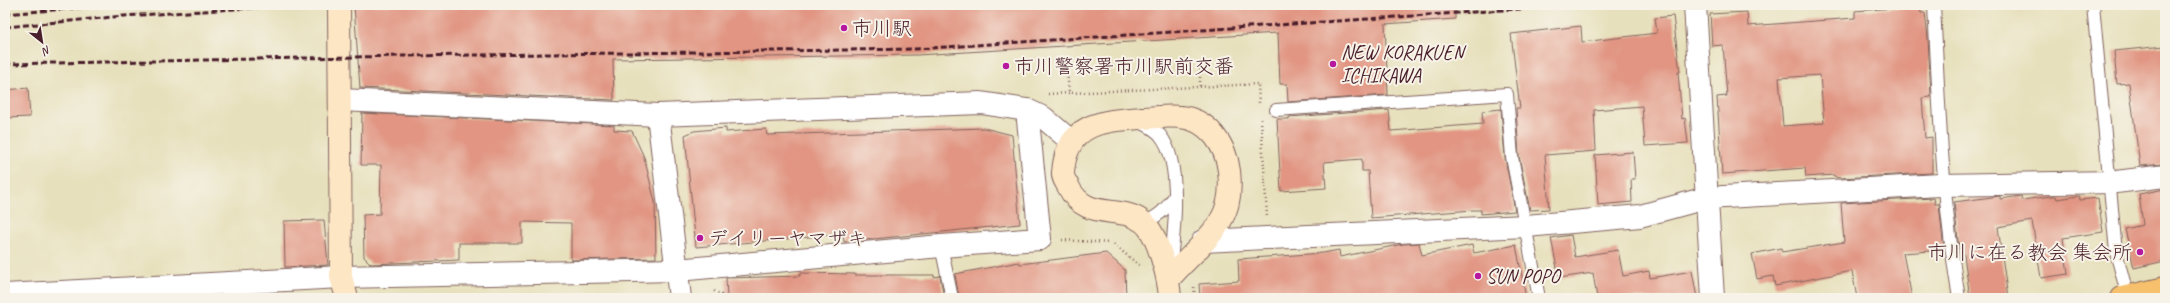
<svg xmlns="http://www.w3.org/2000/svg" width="2170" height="303" viewBox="0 0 2170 303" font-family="Caveat,'Klee One',sans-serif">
<rect width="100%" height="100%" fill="#f7f3e8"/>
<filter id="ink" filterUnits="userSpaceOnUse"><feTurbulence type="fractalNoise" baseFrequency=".025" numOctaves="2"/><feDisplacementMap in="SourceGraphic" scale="8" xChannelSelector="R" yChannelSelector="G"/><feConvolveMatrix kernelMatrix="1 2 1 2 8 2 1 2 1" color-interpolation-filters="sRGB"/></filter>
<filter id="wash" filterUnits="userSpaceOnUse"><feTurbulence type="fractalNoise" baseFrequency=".012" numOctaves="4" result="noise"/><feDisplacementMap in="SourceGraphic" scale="16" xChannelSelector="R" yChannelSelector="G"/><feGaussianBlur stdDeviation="0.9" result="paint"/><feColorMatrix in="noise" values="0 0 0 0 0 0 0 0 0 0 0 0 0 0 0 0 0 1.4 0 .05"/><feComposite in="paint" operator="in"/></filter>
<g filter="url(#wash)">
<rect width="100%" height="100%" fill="#e7e0bc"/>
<g id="blocks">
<!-- building -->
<g fill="#e19582" fill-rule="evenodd">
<path d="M354 5H1455V19L1385 24 1388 95 1288 102 1287 84H1280L1278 33 917 55 613 59 614 100 360 88Z"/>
<path d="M1920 6 1921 13H1925L1928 38 1931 97 1922 98 1925 138 1932 137V173L1839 178 1835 177 1834 175 1806 177 1805 168 1722 174 1717 97 1727 96 1723 45 1712 46 1710 14 1747 12 1748 26 1855 18V11ZM1820 75 1824 123 1783 126 1779 78Z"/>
<path d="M1673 16 1680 72H1678L1682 119 1685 118 1688 143 1645 146 1642 106 1594 110 1596 151 1545 155 1549 209 1530 210 1519 156 1516 108H1520L1511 34 1581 26 1582 42 1657 33 1655 18Z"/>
<path d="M2165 46V164L2140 166 2129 83 2117 84 2114 51Z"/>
<path d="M28 88 30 117 5 118V90Z"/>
<path d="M1501 109 1505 158 1515 211 1481 214V210H1473L1371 218 1368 171H1362V159L1324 162 1326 188 1281 191 1277 119H1289V117L1389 110 1391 131 1483 124 1482 111Z"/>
<path d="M362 113 614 125V130L632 131 644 157 655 202 656 258 571 260V223L522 222V243H459V260L371 264 364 257 363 215 380 214 381 165H361Z"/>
<path d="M726 128V132L766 129 767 135 984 128 1012 135 1020 224 844 242 843 234 696 247 685 135 694 131Z"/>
<path d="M1633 152 1635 179H1631L1632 202 1598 205 1595 155Z"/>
<path d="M2165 189V261L2134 268 2125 229 2143 225 2139 194Z"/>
<path d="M2000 196V199L2021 196 2022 200 2052 196H2056L2057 199 2079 196 2080 200 2098 198 2103 232 2063 238 2068 274 2041 278 2032 221 1998 227 2008 298H1970L1963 248 1959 249 1954 202Z"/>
<path d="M1934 198 1935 204H1939L1944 250 1903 253 1912 298H1857L1852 271 1775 286 1773 276 1757 279 1752 254 1781 248 1782 252 1844 242 1841 203Z"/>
<path d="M324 220 328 265 285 267 284 221Z"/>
<path d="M1571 235 1575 257 1618 250 1623 276 1649 271 1650 278 1692 271 1697 298H1597L1593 273 1559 278 1551 238Z"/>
<path d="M1419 243 1422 255 1472 245 1474 253 1516 245 1526 298H1438L1437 294 1415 298H1200L1199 284 1239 281 1238 259 1323 253 1339 250 1340 257 1403 244Z"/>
<path d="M1106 253 1125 270 1126 298H959L955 274 1019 262 1020 264Z"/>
<path d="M800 273 855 274V275H934V277L940 276 944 298H727L726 278 800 276Z"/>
</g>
</g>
</g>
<g filter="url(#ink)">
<use href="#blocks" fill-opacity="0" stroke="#81635e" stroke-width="1"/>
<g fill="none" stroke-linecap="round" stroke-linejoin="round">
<!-- lane casing -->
<g stroke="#81635e" stroke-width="14">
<g id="lane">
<path d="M1934 5C1939 103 1942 201 1959 298"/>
<path d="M2093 5 2116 252 2128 297"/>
<path d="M1276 110 1507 94 1512 157 1539 298"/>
<path d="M1139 122C1147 125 1154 129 1160 135 1183 162 1174 235 1170 269"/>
<path d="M1144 223C1158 216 1166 210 1174 197"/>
<path d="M941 246 952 298"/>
</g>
</g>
<!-- street casing -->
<g stroke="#81635e" stroke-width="24">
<g id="street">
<path d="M1695 5 1713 298"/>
<path d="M341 100 658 115 981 103 1027 110 1044 118 1072 142"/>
<path d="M658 115 680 298"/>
<path d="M1203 241 1526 226 1640 216 1706 198 1940 185 2116 182 2165 176"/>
<path d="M5 295 341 277 677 270 941 246 1040 239 1027 110"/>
</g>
</g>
<!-- secondary casing -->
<g stroke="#81635e" stroke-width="24">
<g id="secondary">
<path d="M339 5 341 277 347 298"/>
<path d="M1169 279C1184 261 1209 241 1221 220 1230 205 1231 188 1229 171 1226 145 1208 119 1180 117 1168 115 1154 118 1141 118 1101 121 1066 123 1063 173 1062 177 1066 182 1068 186 1086 223 1118 203 1143 222 1158 233 1169 280 1170 298"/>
</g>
</g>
<!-- highway casing -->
<g stroke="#81635e" stroke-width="24">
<path id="highway" d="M2122 298 2165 288"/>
</g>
<!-- path -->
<g stroke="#81635e" stroke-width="2.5" stroke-dasharray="1 3" stroke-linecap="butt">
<path d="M1718 8 1762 5"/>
<path d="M1066 58 1069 93"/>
<path d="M1200 65V87"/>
<path d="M1048 94 1258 84 1259 103"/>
<path d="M1261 119 1267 216"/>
<path d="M1062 240 1112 243 1139 265"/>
<path d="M1194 287 1195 298"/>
<path d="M714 291 728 298"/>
</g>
<!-- lane -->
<use href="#lane" stroke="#fff" stroke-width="12"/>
<!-- street -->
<use href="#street" stroke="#fff" stroke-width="22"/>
<!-- secondary -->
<use href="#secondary" stroke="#fce6c4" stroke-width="22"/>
<!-- highway -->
<use href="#highway" stroke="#f7c06c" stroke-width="22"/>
<!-- rail -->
<g stroke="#4a1f2b" stroke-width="3" stroke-dasharray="6 3" stroke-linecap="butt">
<path d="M5 14 111 5"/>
<path d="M5 27 124 16 298 5"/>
<path d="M5 64 404 56 916 49 1578 5"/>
</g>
</g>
</g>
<!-- markers -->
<g fill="#b5179e" stroke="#f7f3e8" stroke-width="1.5">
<circle cx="844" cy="28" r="4"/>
<circle cx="1333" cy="64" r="4"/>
<circle cx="1006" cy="66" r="4"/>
<circle cx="700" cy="238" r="4"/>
<circle cx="2140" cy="252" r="4"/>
<circle cx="1478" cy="276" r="4"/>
</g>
<g text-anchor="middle" stroke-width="4" stroke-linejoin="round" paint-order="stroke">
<!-- poi labels -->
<g font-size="20" fill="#4a1f2b" stroke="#f7f3e8" text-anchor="start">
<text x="852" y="35">市川駅</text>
<text x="1341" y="59">NEW KORAKUEN<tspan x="1341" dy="23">ICHIKAWA</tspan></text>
<text x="1014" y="73">市川警察署市川駅前交番</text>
<text x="708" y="245">デイリーヤマザキ</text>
<text x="2132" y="259" text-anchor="end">市川に在る教会 集会所</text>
<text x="1486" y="283">SUN POPO</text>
</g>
</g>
<!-- margin -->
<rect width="2170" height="303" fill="none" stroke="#f7f3e8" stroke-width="20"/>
<!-- north arrow -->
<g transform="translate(42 42) rotate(150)" stroke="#f7f3e8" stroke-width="3" paint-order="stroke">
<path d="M0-3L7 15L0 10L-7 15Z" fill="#4a1f2b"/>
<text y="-6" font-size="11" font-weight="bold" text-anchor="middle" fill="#4a1f2b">N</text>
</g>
</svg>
